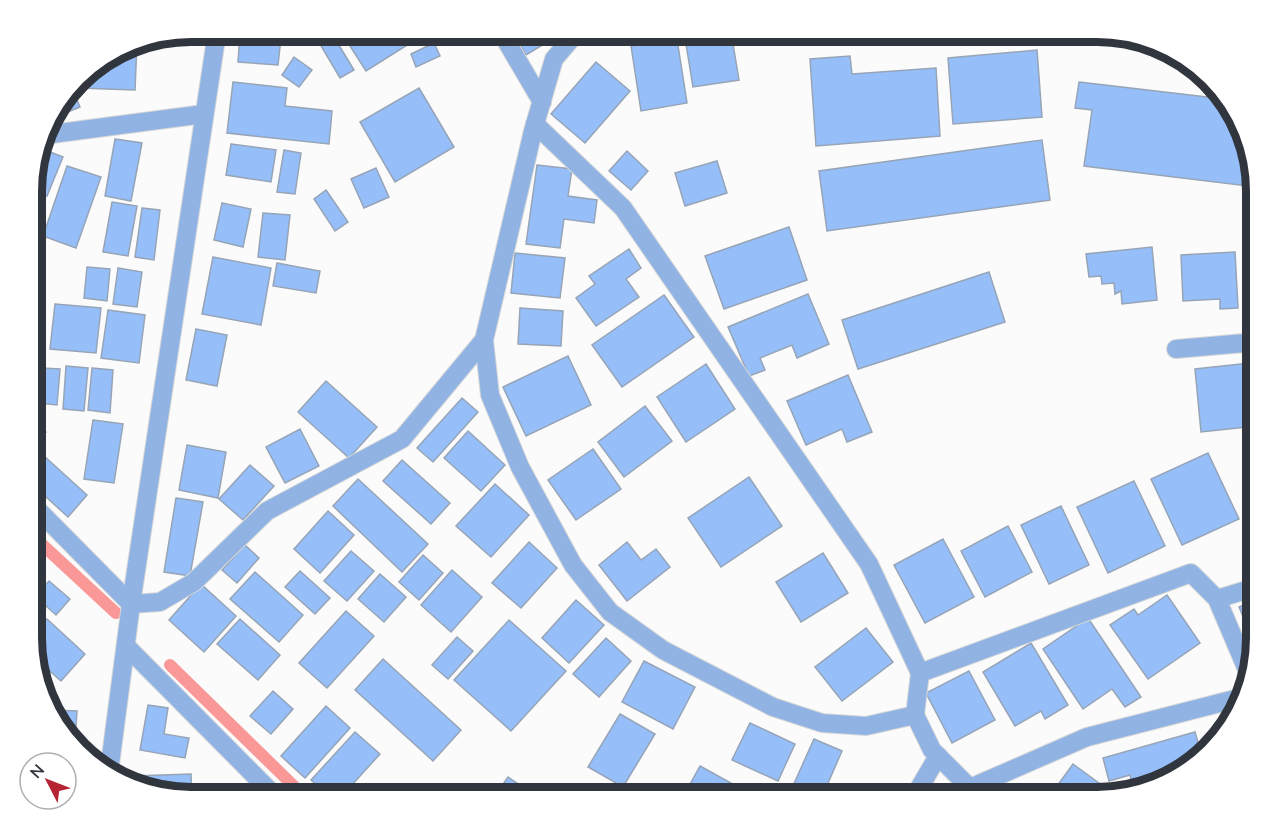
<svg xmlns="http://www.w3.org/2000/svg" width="1288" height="829" viewBox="0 0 1288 829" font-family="Mulish,sans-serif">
<rect width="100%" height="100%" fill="#fbfbfb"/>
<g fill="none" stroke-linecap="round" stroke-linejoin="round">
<!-- stream -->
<g stroke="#f99897" stroke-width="12">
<path d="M33 536 116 613"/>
<path d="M170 665 305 797"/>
</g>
</g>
<!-- building -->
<g fill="#96bff9" stroke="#96a4b7" stroke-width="1.5">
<path d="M331 32 354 70 340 78 317 39Z"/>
<path d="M341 32H428L366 71Z"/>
<path d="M513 32H551L554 38 526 55Z"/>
<path d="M684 32H731L739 80 693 87Z"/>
<path d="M240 35 281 38 278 65 238 62Z"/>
<path d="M677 39 687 103 641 111 631 46Z"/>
<path d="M137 42 135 90 78 88V81L86 71 130 44Z"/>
<path d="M434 43 440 56 416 67 411 54Z"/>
<path d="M1037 50 1042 117 953 124 948 58Z"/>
<path d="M850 56 852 74 936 68 940 136 816 146 810 59Z"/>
<path d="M294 57 312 70 299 87 282 75Z"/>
<path d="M596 62 630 91 585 143 551 114Z"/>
<path d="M233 82 287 88 285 106 332 111 329 144 227 133Z"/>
<path d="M1079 82 1224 99 1235 112 1256 181V187L1084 166 1092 110 1075 108Z"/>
<path d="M72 88 80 107 48 120Z"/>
<path d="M419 88 454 147 395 182 360 122Z"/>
<path d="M115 139 142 143 131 201 105 196Z"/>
<path d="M1042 140 1050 200 827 231 819 171Z"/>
<path d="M231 144 276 150 271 182 226 175Z"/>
<path d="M40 148 63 157 47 196 33 191V171Z"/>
<path d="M284 150 301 153 295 194 277 192Z"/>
<path d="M627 151 648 171 631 190 609 171Z"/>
<path d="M717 161 727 193 685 206 675 173Z"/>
<path d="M537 165 572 169 568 196 597 200 594 223 564 219 560 248 526 244Z"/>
<path d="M67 166 101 177 76 248 43 236Z"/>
<path d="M376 168 389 197 364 208 351 179Z"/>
<path d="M326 190 348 222 335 231 314 199Z"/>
<path d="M112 202 137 206 128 256 103 252Z"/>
<path d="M222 203 251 209 243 247 214 240Z"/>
<path d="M142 208 160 210 154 260 135 257Z"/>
<path d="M263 213 290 215 285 260 258 257Z"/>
<path d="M789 227 807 280 724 309 705 256Z"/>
<path d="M1152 247 1157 300 1122 304 1121 291 1115 294 1114 283 1102 284 1101 276 1089 277 1086 254Z"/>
<path d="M629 249 641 268 626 279 639 297 596 326 576 298 595 284 589 276Z"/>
<path d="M1235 252 1238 308 1220 309V299L1183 301 1181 255Z"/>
<path d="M515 253 565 258 560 298 511 293Z"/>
<path d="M1252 255H1256V302H1255Z"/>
<path d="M213 257 271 268 261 325 202 314Z"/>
<path d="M277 263 320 271 316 293 273 286Z"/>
<path d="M87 267 110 269 107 301 84 298Z"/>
<path d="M118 268 142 272 137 307 113 304Z"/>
<path d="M989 272 1005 322 858 369 842 320Z"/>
<path d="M808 294 829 344 797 358 792 345 760 358 765 370 749 376 728 327Z"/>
<path d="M664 295 694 337 622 387 592 345Z"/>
<path d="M55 304 101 308 96 353 50 349Z"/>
<path d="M520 308 563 311 561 346 518 344Z"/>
<path d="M108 310 145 315 139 363 101 358Z"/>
<path d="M196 329 227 335 217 386 186 380Z"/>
<path d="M568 356 591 405 526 436 503 387Z"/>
<path d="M1250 363 1256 426 1201 432 1195 369Z"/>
<path d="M706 364 735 409 686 442 657 397Z"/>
<path d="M66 366 88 368 84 411 63 409Z"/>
<path d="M42 368 60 369 57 405 39 403Z"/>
<path d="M92 368 113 370 110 413 88 410Z"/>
<path d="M848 375 872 432 847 442 842 429 806 445 787 401Z"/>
<path d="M326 381 377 427 349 458 298 412Z"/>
<path d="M462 398 478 412 433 462 417 448Z"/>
<path d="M645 406 672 441 624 477 598 442Z"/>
<path d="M93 420 123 424 114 483 84 479Z"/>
<path d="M33 421 46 432 33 446Z"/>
<path d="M300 429 319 466 285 483 266 447Z"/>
<path d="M468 431 505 465 481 491 444 458Z"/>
<path d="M187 445 226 452 218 498 179 490Z"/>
<path d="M593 449 621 489 576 520 548 480Z"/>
<path d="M1208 453 1239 519 1182 545 1151 479Z"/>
<path d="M43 455 87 495 68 517 33 485V466Z"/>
<path d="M402 460 450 503 431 524 383 481Z"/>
<path d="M250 465 274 486 243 520 219 499Z"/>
<path d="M749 477 782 526 721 567 688 518Z"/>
<path d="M358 479 428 544 402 572 333 506Z"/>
<path d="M1134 481 1165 546 1108 573 1077 507Z"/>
<path d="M495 484 529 515 491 557 456 526Z"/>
<path d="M176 498 203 502 190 576 164 572Z"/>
<path d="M1061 506 1089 565 1049 584 1021 525Z"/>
<path d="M328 511 354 535 320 573 294 549Z"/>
<path d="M1008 526 1032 572 985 597 961 551Z"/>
<path d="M943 539 974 597 925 623 894 565Z"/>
<path d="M529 542 557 568 521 608 492 583Z"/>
<path d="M627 542 641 560 656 549 670 567 627 601 599 565Z"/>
<path d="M245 545 259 558 237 583 222 570Z"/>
<path d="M351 551 374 571 347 601 324 581Z"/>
<path d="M823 553 848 593 801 622 776 582Z"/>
<path d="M423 555 443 573 419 600 399 582Z"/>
<path d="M452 570 482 597 451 632 421 605Z"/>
<path d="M300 571 330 598 315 614 285 587Z"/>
<path d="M255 572 303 615 279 642 230 599Z"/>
<path d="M380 574 406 597 384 622 358 599Z"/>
<path d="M49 581 70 599 56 615 35 596Z"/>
<path d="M201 584 236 616 204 652 169 620Z"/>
<path d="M1167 595 1200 643 1148 679 1110 625 1134 609 1138 615Z"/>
<path d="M576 600 604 625 569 663 542 638Z"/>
<path d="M1256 600V648L1239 607Z"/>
<path d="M346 611 374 636 327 688 299 663Z"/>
<path d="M1088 618 1141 697 1125 707 1112 689 1083 709 1043 649Z"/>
<path d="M47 619 85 654 61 681 33 656V634Z"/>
<path d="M240 619 280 655 258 680 217 644Z"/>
<path d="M509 620 566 671 511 731 454 680Z"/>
<path d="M866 628 893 662 842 701 815 667Z"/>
<path d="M457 637 473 651 448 679 432 665Z"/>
<path d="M606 638 631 661 599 697 573 674Z"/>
<path d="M1031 643 1068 705 1045 719 1041 711 1015 726 983 672Z"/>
<path d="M383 659 461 730 433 761 355 690Z"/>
<path d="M644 661 695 687 673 729 622 702Z"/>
<path d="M969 671 995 720 952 743 926 693Z"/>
<path d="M273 691 293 709 271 734 250 716Z"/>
<path d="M148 705 168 708 164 734 189 738 185 758 140 750Z"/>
<path d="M326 706 350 728 305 778 281 756Z"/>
<path d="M53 710 77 711 75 741 53 718Z"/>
<path d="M620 714 655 734 623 787 588 767Z"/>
<path d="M750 723 795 744 778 781 732 760Z"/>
<path d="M355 732 380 754 341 797H330L311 780Z"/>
<path d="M1195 732 1201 753 1176 776 1133 789 1130 775 1109 781 1103 758Z"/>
<path d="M1224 732 1212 743 1210 736Z"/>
<path d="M814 739 842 751 822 797H813L792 788Z"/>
<path d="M1073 764 1107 789 1102 797H1049Z"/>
<path d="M700 766 740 788 735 797H683Z"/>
<path d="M191 774 192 797 133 780V776Z"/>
<path d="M508 777 538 797H494Z"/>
<path d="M751 788 771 797H747Z"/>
</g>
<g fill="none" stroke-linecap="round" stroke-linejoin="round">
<!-- minor casing -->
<g stroke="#d7d8d9" stroke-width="20">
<g id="minor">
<path d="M501 32 542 102"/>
<path d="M577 32 554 59 533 131 484 340 490 395 520 467 573 565 610 612 663 650 773 707 822 723 866 726 915 715"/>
<path d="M535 124 623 208 869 564 920 673"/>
<path d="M44 135 204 114"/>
<path d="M1176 349 1256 342"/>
<path d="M33 505 131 604 160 602 194 582 267 511 402 439 484 340"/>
<path d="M1217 599 1256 587"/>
<path d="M127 647 276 797"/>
<path d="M109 772 131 604 217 32"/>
<path d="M970 788 1087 737 1239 698"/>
<path d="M914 797 938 756"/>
<path d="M984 797 970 788 932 750 915 715 920 673 1191 573 1217 599 1248 672"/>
</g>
</g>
<!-- minor -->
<use href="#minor" stroke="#91b3e3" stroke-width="18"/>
</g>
<!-- crop -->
<path d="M0 0H1288V829H0ZM191 42H1097A149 149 0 0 1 1246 191V638A149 149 0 0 1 1097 787H191A149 149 0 0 1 42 638V191A149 149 0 0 1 191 42Z" fill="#fff" fill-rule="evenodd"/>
<path fill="none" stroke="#31363e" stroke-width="8" d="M191 42H1097A149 149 0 0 1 1246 191V638A149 149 0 0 1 1097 787H191A149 149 0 0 1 42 638V191A149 149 0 0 1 191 42Z"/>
<!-- north arrow -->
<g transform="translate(48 781) rotate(312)"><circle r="28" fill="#ffffff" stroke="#adafb2" stroke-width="1.5"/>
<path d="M0-4.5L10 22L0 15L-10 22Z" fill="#b62434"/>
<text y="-9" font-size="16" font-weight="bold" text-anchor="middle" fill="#31363e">N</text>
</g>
</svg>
